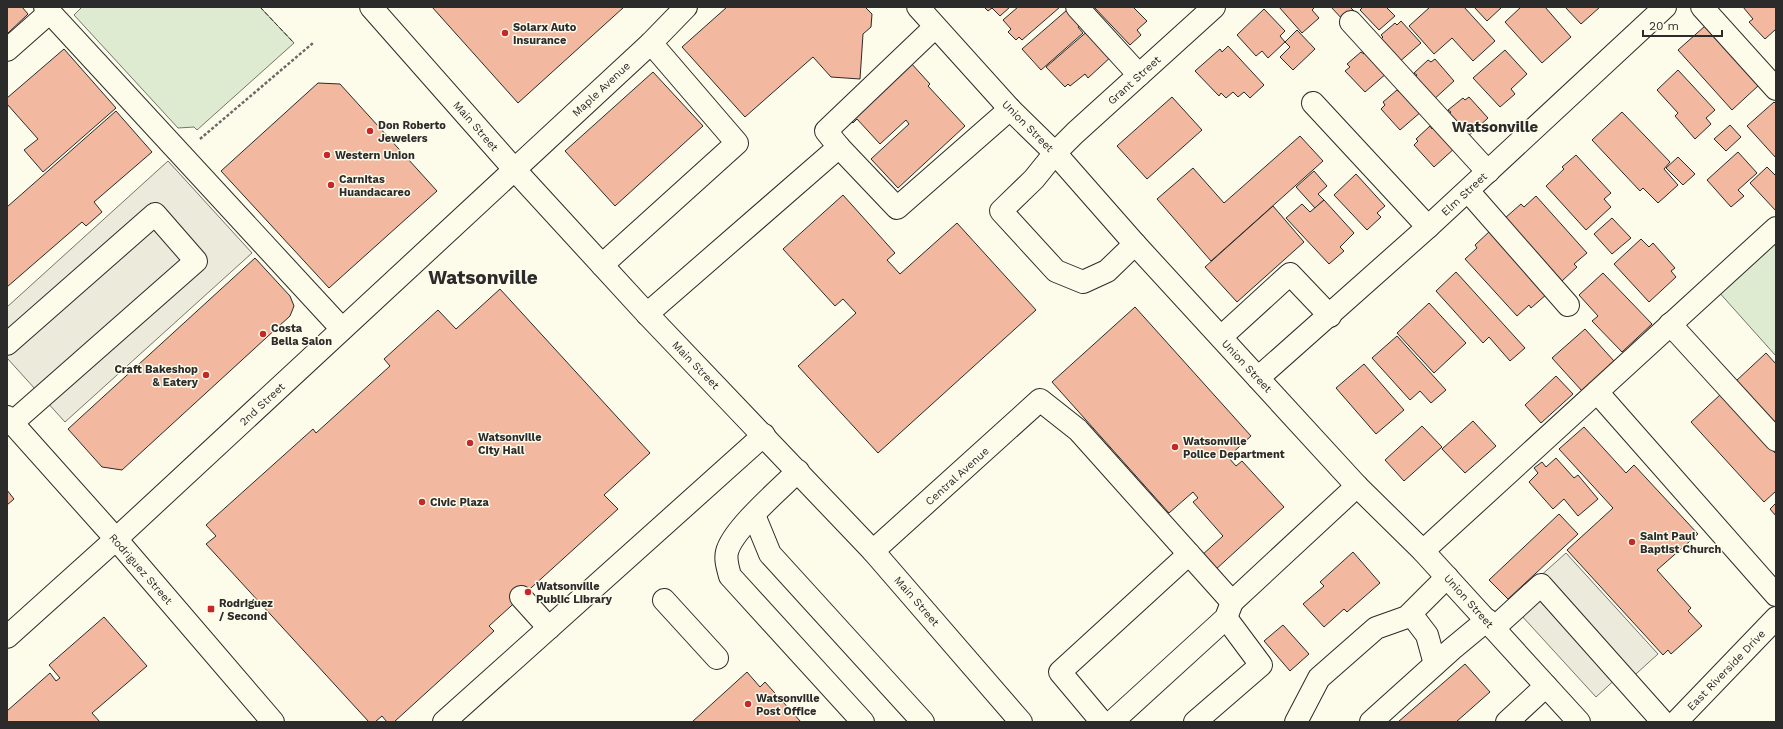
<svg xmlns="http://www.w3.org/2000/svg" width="1783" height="729" viewBox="0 0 1783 729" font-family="'Work Sans',sans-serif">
<rect width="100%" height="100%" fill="#fdfbea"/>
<!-- green -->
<g fill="#deebd1" stroke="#74746e">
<path d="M82 7H260L294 43 197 130 194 127 178 128 74 15Z"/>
<path d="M1776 237V356L1717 290Z"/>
</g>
<!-- parking -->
<g fill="#eceadb" stroke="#74746e">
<path d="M168 161 252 253 65 422 7 358V307Z"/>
<path d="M1566 553 1658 654 1627 682 1620 675 1596 697 1510 603Z"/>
</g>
<!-- building -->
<g fill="#f2b8a0" stroke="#2b2b2b">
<path d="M7 7H22L28 14 7 34Z"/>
<path d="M432 7H624L518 103Z"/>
<path d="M727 7H865L872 14 871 27 863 34 860 79 831 77 813 57 745 117 682 47Z"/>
<path d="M984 7H1010L1000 16 992 8 988 11Z"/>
<path d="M1018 7H1060L1022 40 1019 37 1016 40 1008 32 1011 29 1003 20Z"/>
<path d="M1094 7H1133L1147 21 1137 30 1141 35 1130 45Z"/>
<path d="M1279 7H1315L1312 10 1319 18 1302 33Z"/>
<path d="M1331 7H1350L1355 12 1344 21Z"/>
<path d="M1363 7H1386L1395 16 1379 30 1360 10Z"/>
<path d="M1430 7H1464L1495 41 1473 61 1452 38 1434 54 1409 26Z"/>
<path d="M1474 7H1502L1487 21Z"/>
<path d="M1521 7H1545L1571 37 1542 63 1505 22Z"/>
<path d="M1565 7H1600L1581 24Z"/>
<path d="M1743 7H1776V29L1765 39 1749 22 1753 19Z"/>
<path d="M1264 9 1285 31 1280 36 1285 42 1268 58 1262 51 1256 56 1237 35Z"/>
<path d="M1067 10 1081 25 1078 27 1083 33 1041 70 1022 49Z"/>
<path d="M1401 21 1421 43 1398 63 1379 41 1383 37 1381 35 1395 23 1397 25Z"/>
<path d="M1705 26 1759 85 1732 110 1678 50Z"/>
<path d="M1090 29 1113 55 1088 78 1085 74 1070 86 1068 84 1065 87 1046 67Z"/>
<path d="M1297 30 1315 49 1293 70 1280 57 1290 47 1285 42Z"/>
<path d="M1228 46 1264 85 1250 98 1244 92 1238 97 1233 92 1226 98 1221 93 1219 96 1195 71 1220 49 1222 52Z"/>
<path d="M64 49 116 108 43 172 24 150 38 139 7 104V98Z"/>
<path d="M1505 50 1527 74 1511 89 1515 94 1500 107 1473 78Z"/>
<path d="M1367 51 1387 73 1365 92 1345 71 1350 67 1347 64 1361 52 1364 54Z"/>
<path d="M1435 59 1454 81 1432 101 1412 79 1417 75 1414 73 1428 60 1431 62Z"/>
<path d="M910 62 930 84 928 86 965 126 898 188 871 159 909 124 906 120 880 144 857 119 853 123 848 118Z"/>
<path d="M1678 70 1715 110 1706 118 1711 124 1695 139 1675 116 1678 113 1657 90Z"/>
<path d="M653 72 703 126 615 206 565 151Z"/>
<path d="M318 83 340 84 437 191 329 288 221 171Z"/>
<path d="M1403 89 1422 111 1400 130 1381 109 1385 105 1383 102 1397 90 1399 92Z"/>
<path d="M1172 97 1202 130 1147 179 1117 146Z"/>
<path d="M1469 97 1488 118 1466 138 1446 116 1451 112 1448 110 1463 98 1465 100Z"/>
<path d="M1774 102 1776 104V158L1747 126Z"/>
<path d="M116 111 152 152 94 202 102 212 86 226 82 222 7 287V207Z"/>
<path d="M1622 112 1670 162 1664 169 1678 185 1658 203 1643 188 1640 191 1592 140Z"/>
<path d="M1436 125 1456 147 1434 167 1414 145 1418 141 1416 139 1430 126 1432 129Z"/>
<path d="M1730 125 1741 137 1726 151 1714 139Z"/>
<path d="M1300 136 1323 161 1211 261 1157 199 1193 168 1224 203Z"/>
<path d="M1738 152 1757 173 1738 190 1744 196 1731 207 1707 180Z"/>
<path d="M1576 155 1611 193 1604 199 1611 207 1586 230 1546 186 1564 169 1562 167Z"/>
<path d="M1678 157 1695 174 1683 185 1666 168Z"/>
<path d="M1767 167 1776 176V211L1750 183Z"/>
<path d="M1314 171 1327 186 1318 194 1324 200 1315 208 1296 187Z"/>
<path d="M1356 174 1385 206 1377 213 1381 217 1367 230 1334 195Z"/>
<path d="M843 195 895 253 887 260 900 274 957 223 1036 310 878 453 798 366 856 313 843 299 835 306 783 249Z"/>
<path d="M1536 196 1587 253 1574 264 1577 267 1562 281 1505 218 1521 204 1524 207Z"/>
<path d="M1324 200 1354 233 1340 247 1344 251 1329 264 1286 218 1302 204 1310 212Z"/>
<path d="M1273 206 1304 242 1237 302 1205 267Z"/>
<path d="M1612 218 1631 238 1612 254 1594 234Z"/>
<path d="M1490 231 1547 294 1531 308 1529 305 1517 316 1465 259 1477 248 1475 245Z"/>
<path d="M1641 239 1649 247 1653 243 1675 268 1671 271 1676 277 1649 302 1614 264Z"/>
<path d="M255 258 290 296 294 306 290 316 122 470 102 467 68 429Z"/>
<path d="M1456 272 1525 348 1510 361 1489 337 1483 343 1436 291Z"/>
<path d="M1603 273 1652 324 1622 352 1592 321 1598 316 1579 295Z"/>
<path d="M500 289 650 453 604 495 618 509 489 626 494 631 394 722H387L382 716 375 722H369L206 544 216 536 206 525 313 429 316 433 390 366 384 359 438 310 456 329Z"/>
<path d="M1429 303 1466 343 1434 373 1397 333Z"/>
<path d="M1135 307 1251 436 1228 457 1236 466 1242 461 1284 507 1214 571 1201 556 1223 536 1193 502 1198 498 1193 492 1169 513 1052 382Z"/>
<path d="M1585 329 1614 361 1582 391 1552 358Z"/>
<path d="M1397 336 1446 390 1431 403 1420 391 1410 400 1372 358Z"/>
<path d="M1766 353 1776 364V425L1736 381Z"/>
<path d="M1364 364 1404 410 1376 434 1336 388Z"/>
<path d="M1556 376 1573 394 1541 423 1525 405Z"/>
<path d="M1721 394 1776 454V491L1764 502 1691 422Z"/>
<path d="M1473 421 1496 446 1465 473 1442 449Z"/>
<path d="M1422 426 1442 447 1404 481 1385 460Z"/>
<path d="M1584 427 1626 473 1634 465 1698 534 1657 570 1691 608 1688 611 1702 626 1671 654 1668 650 1663 655 1567 550 1613 508 1559 449Z"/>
<path d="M1556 458 1574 478 1578 475 1598 499 1578 516 1564 499 1553 509 1529 482 1538 473 1534 468 1542 462 1546 467Z"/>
<path d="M7 490 14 499 7 505Z"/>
<path d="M1776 503V516L1770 509Z"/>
<path d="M1559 514 1578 534 1508 599 1489 580Z"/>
<path d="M1353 552 1380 583 1347 612 1344 609 1324 627 1303 604 1324 586 1320 582Z"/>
<path d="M104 617 147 666 92 713 100 722H7V711L50 673 56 681 60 678 49 665Z"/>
<path d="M1283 625 1309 654 1290 671 1264 641Z"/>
<path d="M1465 664 1490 692 1456 722H1398Z"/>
<path d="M747 672 760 687 765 682 801 722H692Z"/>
</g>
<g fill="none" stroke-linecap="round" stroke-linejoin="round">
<!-- minor casing -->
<g stroke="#2b2b2b" stroke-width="24">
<g id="minor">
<path d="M45 7 342 329"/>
<path d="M918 7 1010 109 1055 153 1135 244 1357 486 1423 551 1579 722"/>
<path d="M1077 7 1139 75"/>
<path d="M1702 7 1776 89"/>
<path d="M1351 22 1488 172"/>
<path d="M935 27 826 131 839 147 897 208 1010 109"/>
<path d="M7 50 50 12"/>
<path d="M1313 103 1428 227"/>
<path d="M1468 191 1568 305"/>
<path d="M1135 244 1107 271 1083 282 1056 271 1001 211 1034 179 1055 153 1075 133 1214 7"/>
<path d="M602 265 737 143 651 43"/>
<path d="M647 314 839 147"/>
<path d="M1670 324 1776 440"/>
<path d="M1221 337 1290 274 1330 316"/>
<path d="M7 344 155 214 196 261 12 423"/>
<path d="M1258 378 1428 227 1665 7"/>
<path d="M1597 392 1776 595"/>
<path d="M7 417 116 539 273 722"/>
<path d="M798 471C780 489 732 530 727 552 725 560 728 568 730 576L863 722"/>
<path d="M754 515 770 554 923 722"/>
<path d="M873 551 1040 400 1078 430 1232 602 1357 486"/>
<path d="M1423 551 1776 228"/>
<path d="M521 597 549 628"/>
<path d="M664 600 717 658"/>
<path d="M1411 614 1427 635 1435 664"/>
<path d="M1494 628 1541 585 1663 722"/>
<path d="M7 637 116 539 651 43 686 7"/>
<path d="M444 722 764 435"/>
<path d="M1102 722 1060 672 1189 554"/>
<path d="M1112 722 1226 618 1232 602"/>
<path d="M1195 722 1261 665 1226 618"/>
<path d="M1296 722 1319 678 1376 628 1407 617 1447 577"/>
<path d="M1371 722 1452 649 1487 620"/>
<path d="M1507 722 1546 686"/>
</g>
</g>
<!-- major casing -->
<g stroke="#2b2b2b" stroke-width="24">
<path id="major" d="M371 7 514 169 647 314 873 551 1021 722"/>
</g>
<!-- highway casing -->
<g stroke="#2b2b2b" stroke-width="24">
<path id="highway" d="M1676 722 1776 618"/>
</g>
<!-- path -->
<path stroke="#6a6964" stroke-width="2.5" stroke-dasharray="3 2" stroke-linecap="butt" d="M200 139 313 43"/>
<!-- minor -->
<use href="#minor" stroke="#fdfbea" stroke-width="22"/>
<!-- major -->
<use href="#major" stroke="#fdfbea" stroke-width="22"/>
<!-- highway -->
<use href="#highway" stroke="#fdfbea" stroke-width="22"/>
<!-- fence -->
<path stroke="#2b2b2b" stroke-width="1" stroke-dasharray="5 2" stroke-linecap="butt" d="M260 7 294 43"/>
</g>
<!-- markers -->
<g fill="#c62828" stroke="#fdfbea" stroke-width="1.5">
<circle cx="505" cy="33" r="4"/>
<circle cx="370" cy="131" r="4"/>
<circle cx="327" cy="155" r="4"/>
<circle cx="331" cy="185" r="4"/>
<circle cx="263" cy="334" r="4"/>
<circle cx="206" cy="375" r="4"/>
<circle cx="470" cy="443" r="4"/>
<circle cx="1175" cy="447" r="4"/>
<circle cx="422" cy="502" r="4"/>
<circle cx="1632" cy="542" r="4"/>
<circle cx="528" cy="592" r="4"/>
<rect x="207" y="605" width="8" height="8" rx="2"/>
<circle cx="748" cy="704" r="4"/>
</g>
<g text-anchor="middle" stroke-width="3" stroke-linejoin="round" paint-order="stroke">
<!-- poi labels -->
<g font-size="11" font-weight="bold" fill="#2b2b2b" stroke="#fdfbea" text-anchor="start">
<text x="513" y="31">Solarx Auto<tspan x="513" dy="13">Insurance</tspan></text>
<text x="378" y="129">Don Roberto<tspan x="378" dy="13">Jewelers</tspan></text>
<text x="335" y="159">Western Union</text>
<text x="339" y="183">Carnitas<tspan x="339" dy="13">Huandacareo</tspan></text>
<text x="271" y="332">Costa<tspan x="271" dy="13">Bella Salon</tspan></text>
<text x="198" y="373" text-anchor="end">Craft Bakeshop<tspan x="198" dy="13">&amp; Eatery</tspan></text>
<text x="478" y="441">Watsonville<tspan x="478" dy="13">City Hall</tspan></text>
<text x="1183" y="445">Watsonville<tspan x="1183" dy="13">Police Department</tspan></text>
<text x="430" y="506">Civic Plaza</text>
<text x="1640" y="540">Saint Paul<tspan x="1640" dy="13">Baptist Church</tspan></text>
<text x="536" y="590">Watsonville<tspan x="536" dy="13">Public Library</tspan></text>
<text x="219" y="607">Rodriguez<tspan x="219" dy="13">/ Second</tspan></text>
<text x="756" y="702">Watsonville<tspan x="756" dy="13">Post Office</tspan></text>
</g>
<!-- street labels -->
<g font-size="11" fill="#2b2b2b" stroke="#fdfbea">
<text transform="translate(1134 80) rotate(-42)" y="4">Grant Street</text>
<text transform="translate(601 89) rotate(-43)" y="4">Maple Avenue</text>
<text transform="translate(476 126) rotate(49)" y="4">Main Street</text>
<text transform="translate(1028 126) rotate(45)" y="4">Union Street</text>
<text transform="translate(1464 194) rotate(-43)" y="4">Elm Street</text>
<text transform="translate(696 365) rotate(46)" y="4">Main Street</text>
<text transform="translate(1247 366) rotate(47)" y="4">Union Street</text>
<text transform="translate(262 404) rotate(-43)" y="4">2nd Street</text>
<text transform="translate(957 476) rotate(-42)" y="4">Central Avenue</text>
<text transform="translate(141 569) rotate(49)" y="4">Rodriguez Street</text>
<text transform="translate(917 601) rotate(49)" y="4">Main Street</text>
<text transform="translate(1469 601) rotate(48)" y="4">Union Street</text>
<text transform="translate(1726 670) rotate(-46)" y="4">East Riverside Drive</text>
</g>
<!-- district labels -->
<g font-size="15" font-weight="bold" fill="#2b2b2b" stroke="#fdfbea">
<text x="1495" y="132">Watsonville</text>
</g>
<!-- town labels -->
<g font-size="19" font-weight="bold" fill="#2b2b2b" stroke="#fdfbea">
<text x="483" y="284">Watsonville</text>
</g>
</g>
<!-- border -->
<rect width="1783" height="729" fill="none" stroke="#2b2b2b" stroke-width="16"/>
<!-- scale -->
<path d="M1643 30v6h79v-6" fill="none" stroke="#2b2b2b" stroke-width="2"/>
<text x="1649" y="30" font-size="12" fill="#2b2b2b" stroke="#fdfbea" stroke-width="3" paint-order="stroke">20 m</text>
</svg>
